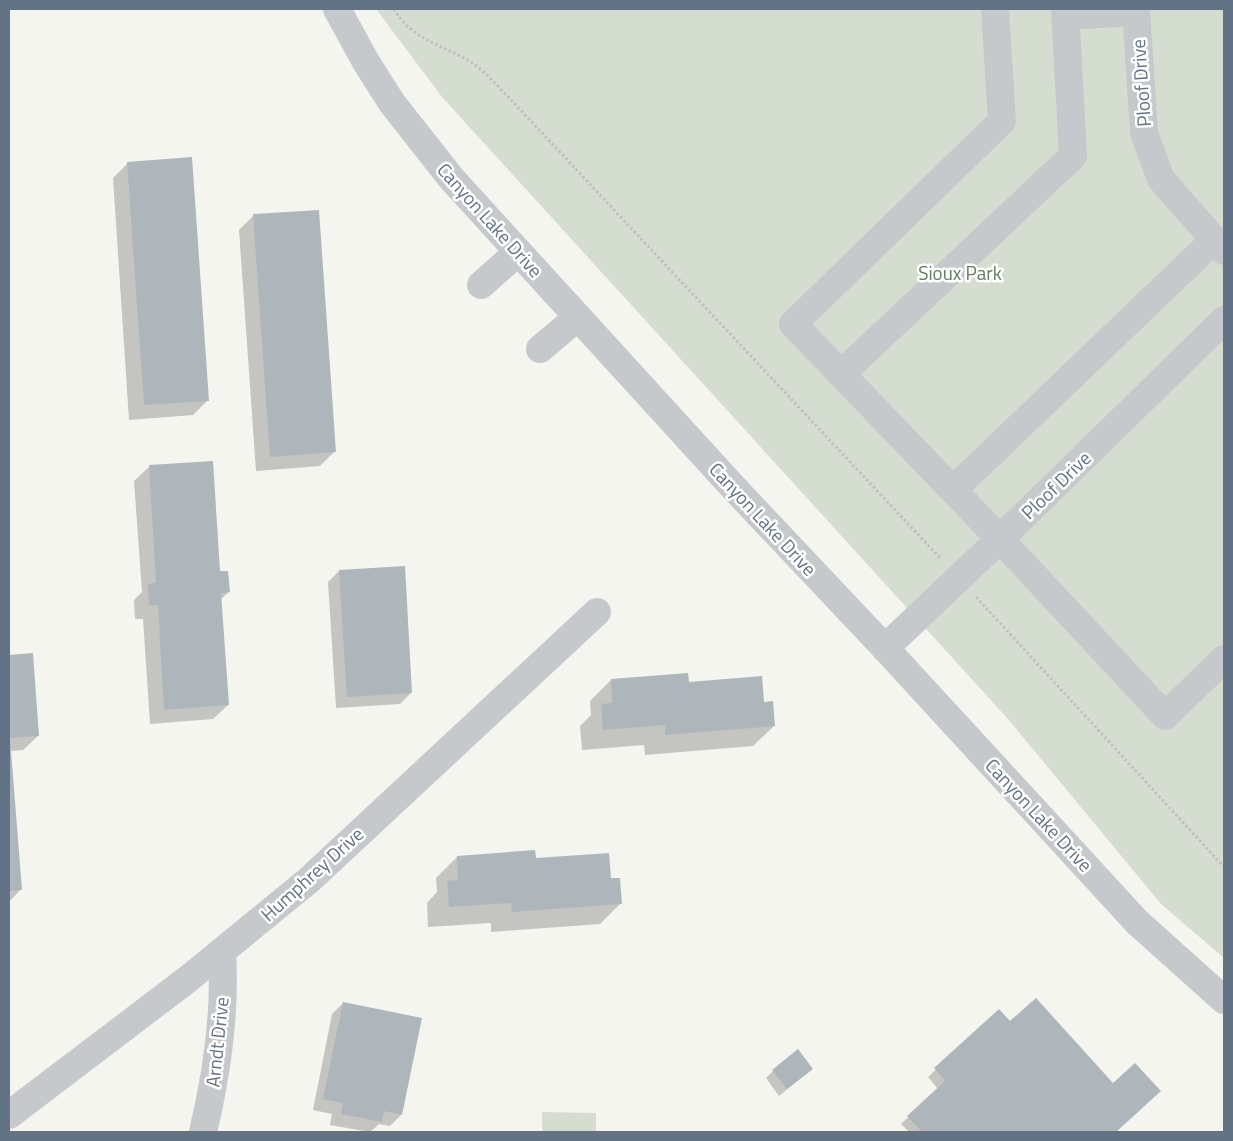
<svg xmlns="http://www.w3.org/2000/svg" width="1233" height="1141" viewBox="0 0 1233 1141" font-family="'Titillium Web',sans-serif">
<rect width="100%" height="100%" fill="#f5f5f0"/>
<!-- green -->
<g fill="#d5ddd1">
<path d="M376 9H1224V958L1161 904 1008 719 442 97Z"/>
<path d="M542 1112 596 1113V1132H542Z"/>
</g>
<!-- shadow -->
<g fill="#0003">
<path d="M128 163 208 400 193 415 129 420 113 178Z"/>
<path d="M253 216 335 451 320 466 256 471 239 230Z"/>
<path d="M149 467 219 573 229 592 220 600 228 705 213 719 150 724 143 619H135L134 600 142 592 134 481Z"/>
<path d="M339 571 411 693 400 704 336 708 328 582Z"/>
<path d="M32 655 38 736 23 750 10 751 21 889 9 902V656Z"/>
<path d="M611 680 687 683 774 726 753 746 645 755 644 745 582 750 580 726 591 715 590 701Z"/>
<path d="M457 857 610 880 621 903 600 924 491 932V923L428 927 427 903 437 892 436 878Z"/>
<path d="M343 1003 401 1115 390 1126 379 1124 370 1132 330 1125 332 1114 313 1110 332 1014Z"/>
<path d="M999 1011 1010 1023 1113 1085 1152 1098 1115 1132H909L901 1124 938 1089 928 1077Z"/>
<path d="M812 1069 779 1096 766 1078 773 1071Z"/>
</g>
<!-- building -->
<g fill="#aeb6bb">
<path d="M192 157 209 401 144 405 127 162Z"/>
<path d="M319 210 336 452 270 457 253 214Z"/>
<path d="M213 461 220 571H228L230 592 221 593 229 705 164 710 158 605H149L148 584 156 583 149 465Z"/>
<path d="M405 566 412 693 347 697 339 570Z"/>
<path d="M33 653 39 736 10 738 22 890 9 891V655Z"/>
<path d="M688 673 689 682 762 676 764 702 773 701 775 726 665 735V725L603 730 601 704 612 703 611 679Z"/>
<path d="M535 850 536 858 609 853 611 878H620L622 904 512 912 511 903 449 907 447 881 458 880 457 856Z"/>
<path d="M1036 998 1113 1083 1135 1063 1161 1091 1116 1132H922L907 1116 945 1081 934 1068 999 1009 1010 1021Z"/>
<path d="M343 1002 422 1018 402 1115 384 1111 382 1122 341 1114 343 1103 323 1099Z"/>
<path d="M798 1049 813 1069 787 1089 772 1070Z"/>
</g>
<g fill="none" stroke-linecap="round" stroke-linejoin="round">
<!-- path -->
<g stroke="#bfc0c2" stroke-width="3" stroke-dasharray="2.5 2.5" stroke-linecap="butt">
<path d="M394 9C411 38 438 44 466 59 483 68 498 87 512 101L941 559"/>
<path d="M976 597 1224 867"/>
</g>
<!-- minor -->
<g stroke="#c6c9cc" stroke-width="28">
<path d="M337 9 366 62 392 103 451 178 733 487 885 648 1137 922 1224 1000"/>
<path d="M995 9 1002 121 793 324 1000 539 1165 716 1224 659"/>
<path d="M1136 9 1144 133 1161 179 1224 251"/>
<path d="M1066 16 1136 12"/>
<path d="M481 285 518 252"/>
<path d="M540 349 578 317"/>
<path d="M841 374 1073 156 1065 9"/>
<path d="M953 490 1214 240"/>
<path d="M885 648 1000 539 1224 320"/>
<path d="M9 1115 188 979 309 880 597 612"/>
<path d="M203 1132C217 1073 226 1013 222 952"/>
</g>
</g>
<g text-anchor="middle" stroke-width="5" stroke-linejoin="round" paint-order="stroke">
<!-- street labels -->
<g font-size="19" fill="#617384" stroke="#fff">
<text transform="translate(1141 83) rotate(-94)" y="7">Ploof Drive</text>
<text transform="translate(490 220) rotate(48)" y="7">Canyon Lake Drive</text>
<text transform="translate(1056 485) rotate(-44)" y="7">Ploof Drive</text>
<text transform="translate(763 519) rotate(47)" y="7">Canyon Lake Drive</text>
<text transform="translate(1039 815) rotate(47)" y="7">Canyon Lake Drive</text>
<text transform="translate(312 874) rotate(-42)" y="7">Humphrey Drive</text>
<text transform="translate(217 1042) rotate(-84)" y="7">Arndt Drive</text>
</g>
<!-- park labels -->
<g font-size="19" fill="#647b60" stroke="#fff">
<text x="960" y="280">Sioux Park</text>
</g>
</g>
<!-- border -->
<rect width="1233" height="1141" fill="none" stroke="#617384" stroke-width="20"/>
</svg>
